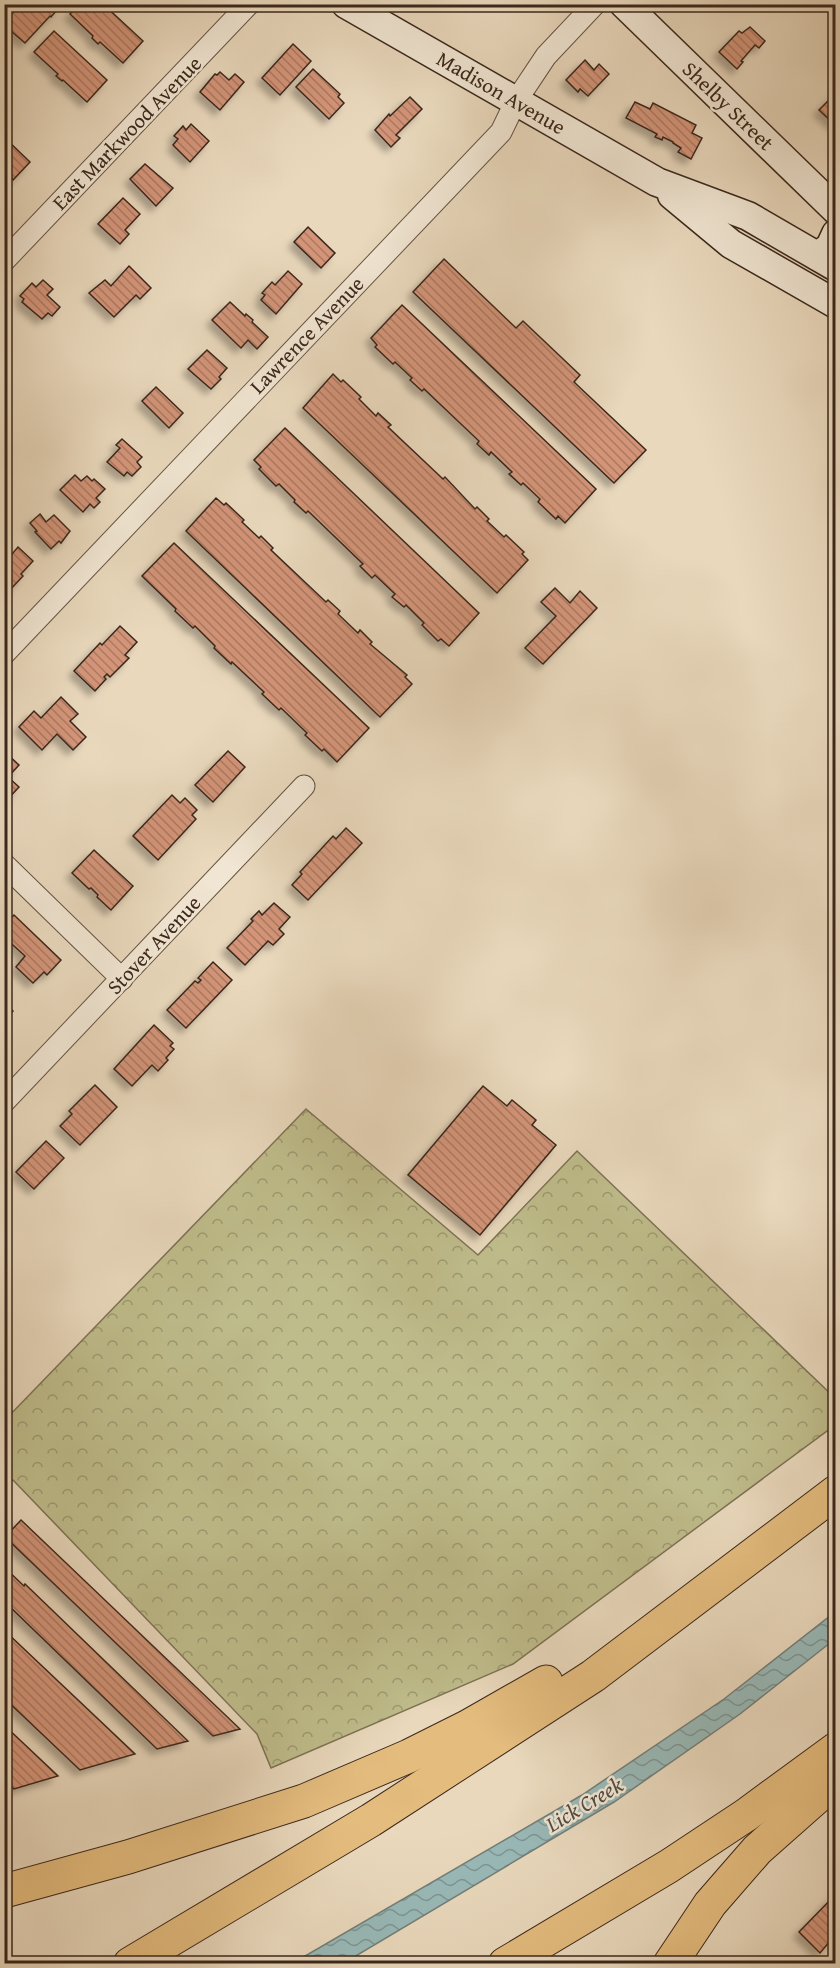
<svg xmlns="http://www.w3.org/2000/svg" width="840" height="1968" viewBox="0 0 840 1968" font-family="'Gentium Book Plus',serif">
<defs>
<pattern id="forest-crowns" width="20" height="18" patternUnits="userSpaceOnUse" patternTransform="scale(1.5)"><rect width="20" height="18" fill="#bfbc8b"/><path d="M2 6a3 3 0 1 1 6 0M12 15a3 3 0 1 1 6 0" fill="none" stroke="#9c9971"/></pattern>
<pattern id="water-waves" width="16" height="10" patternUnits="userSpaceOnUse" patternTransform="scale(1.5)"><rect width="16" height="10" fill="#99b9b7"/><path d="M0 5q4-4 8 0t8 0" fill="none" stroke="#7e9694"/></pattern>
<pattern id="building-back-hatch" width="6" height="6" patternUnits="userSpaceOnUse" patternTransform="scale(1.5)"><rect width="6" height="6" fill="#d39478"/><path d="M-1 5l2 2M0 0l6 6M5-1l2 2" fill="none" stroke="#ac7962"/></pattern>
<filter id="shadow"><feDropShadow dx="-5.5" dy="5.5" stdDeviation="3" flood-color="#0004"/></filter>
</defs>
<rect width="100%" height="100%" fill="#e9d8bc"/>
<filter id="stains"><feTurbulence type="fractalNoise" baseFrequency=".00333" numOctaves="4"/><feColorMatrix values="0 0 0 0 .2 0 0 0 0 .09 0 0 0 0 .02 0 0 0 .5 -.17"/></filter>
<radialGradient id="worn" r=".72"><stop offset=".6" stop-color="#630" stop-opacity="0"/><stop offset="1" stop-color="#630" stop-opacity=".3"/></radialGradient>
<!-- forest -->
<path fill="url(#forest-crowns)" stroke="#7d7254" stroke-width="1.5" d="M306 1109 478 1255 577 1151 835 1398V1425L513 1664 271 1768 257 1734 13 1480 5 1487V1420Z"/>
<!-- water -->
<path fill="url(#water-waves)" stroke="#737f79" stroke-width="1.5" d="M835 1612V1639L740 1714 614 1802 344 1963H293L582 1795 724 1699Z"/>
<!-- building -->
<g fill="url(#building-back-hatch)" stroke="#3b281c" stroke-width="1.5" filter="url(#shadow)">
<path d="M21 4H62L51 17 50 16 25 43 4 25V22Z"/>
<path d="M79 4H103L143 41 123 63 100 42 98 44 92 38 93 36 70 14Z"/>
<path d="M750 27 765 41 759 48 755 45 741 61 743 62 737 69 719 52 739 31 742 33Z"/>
<path d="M54 31 107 80 87 102 63 80 62 81 56 76 58 74 34 52Z"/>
<path d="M293 44 311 61 280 95 262 78Z"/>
<path d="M585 60 594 70 599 64 609 74 588 96 580 89 578 92 566 80Z"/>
<path d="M313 69 340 94 338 97 344 103 329 119 296 87Z"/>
<path d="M220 72 229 80 235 74 244 82 220 110 200 92 215 74 217 75Z"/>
<path d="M836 93V126L819 110Z"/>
<path d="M410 97 422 109 396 135 400 138 391 147 375 130 389 114 390 116Z"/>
<path d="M635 102 650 109 653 103 696 125 692 133 702 138 691 159 678 152 681 148 673 143V142L663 137 662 140 655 137 657 134 626 118Z"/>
<path d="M191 124 209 141 190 162 173 145 178 139 174 136 183 126 186 130Z"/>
<path d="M4 137 30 162 13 180 11 177 6 182 4 180Z"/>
<path d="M145 164 173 188 156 206 130 179Z"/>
<path d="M123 198 140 214 125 230 129 234 120 244 98 224Z"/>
<path d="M308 227 335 253 321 268 294 242Z"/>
<path d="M444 259 516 328 523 321 580 375 574 382 646 450 614 483 413 292Z"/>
<path d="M129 266 151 288 140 299 136 295 114 317 89 293 105 280 111 286Z"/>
<path d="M288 271 302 284 276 314 261 300 265 295 262 293 272 282 275 285Z"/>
<path d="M43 280 53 289 47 295 60 307 52 316 48 313 42 319 22 302 24 299 20 296 32 283 36 287Z"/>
<path d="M230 302 245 316 246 314 253 320 252 322 268 337 257 349 248 340 241 348 212 320Z"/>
<path d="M402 305 596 489 565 523 558 516 556 519 538 502 540 499 523 483 521 485 509 474 512 472 491 452 489 455 477 444 479 441 424 389 422 391 410 380 412 378 395 362 393 364 375 347 377 345 371 338Z"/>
<path d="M207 350 227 368 219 377 221 379 211 389 188 369Z"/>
<path d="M333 374 341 382 343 380 361 397 359 399 376 416 378 413 391 425 388 427 443 479 445 477 475 509 477 507 489 519 487 521 504 537 506 535 524 552 522 554 528 560 497 593 303 408Z"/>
<path d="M156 387 183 413 169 428 142 401Z"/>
<path d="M285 428 479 613 449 646 441 639 438 641 422 625 424 623 406 605 404 607 392 597 395 594 375 575 372 578 360 566 363 564 308 511 306 513 294 502 295 500 279 484 276 486 259 469 261 467 254 460Z"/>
<path d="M122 439 142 457 137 462 141 467 132 476 127 472 124 476 107 462 120 448 116 445Z"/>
<path d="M75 475 81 481 87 476 92 481 94 479 105 489 96 498 100 502 94 508 90 504 83 512 60 490Z"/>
<path d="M216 498 224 505 226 503 244 520 242 522 259 538 261 536 273 548 271 550 326 602 328 600 340 611 338 614 358 633 360 630 372 642 370 644 407 675 405 677 412 684 380 717 186 531Z"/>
<path d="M40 514 46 522 54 515 70 531 61 543 59 541 51 549 35 532 37 531 30 523Z"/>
<path d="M174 543 369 728 337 762 324 749 322 751 305 735 307 733 281 708 279 710 262 694 264 692 232 662 231 664 214 648 215 646 195 626 193 628 175 611 176 609 142 576Z"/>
<path d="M18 547 33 561 21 574 23 576 7 593 4 591V557L7 560Z"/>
<path d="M555 588 570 603 580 591 597 608 543 664 525 648 556 616 541 602Z"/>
<path d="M120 626 137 642 125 655 129 658 110 677 107 674 104 677 106 679 95 691 74 671 100 643 102 645Z"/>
<path d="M61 697 78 714 70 721 86 737 73 750 57 734 42 750 19 727 34 711 41 718Z"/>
<path d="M4 751 19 765 8 777 19 787 4 803Z"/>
<path d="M228 751 245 767 213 802 195 785Z"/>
<path d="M172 795 180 803 185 798 197 810 192 815 196 819 158 860 133 836Z"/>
<path d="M346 828 362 843 308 900 292 885 302 874 300 872 333 836 336 839Z"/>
<path d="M94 850 133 886 111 910 97 897 98 895 91 888 89 889 72 873Z"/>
<path d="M274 903 290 917 279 929 284 934 273 945 268 941 245 965 227 948 253 921 251 919 259 911 262 915Z"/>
<path d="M14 915 61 960 47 975 44 972 33 983 16 967 25 956 4 937V925Z"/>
<path d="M213 962 232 980 186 1028 167 1010 195 981 198 983 201 980 198 978Z"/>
<path d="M4 1003 13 1011 4 1021Z"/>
<path d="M154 1025 173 1043 170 1046 174 1049 166 1058 168 1060 158 1071 152 1065 132 1086 114 1069Z"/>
<path d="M95 1085 117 1107 80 1145 60 1126 72 1114 69 1111Z"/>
<path d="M483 1086 507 1106 512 1100 536 1120 532 1125 556 1145 480 1235 408 1175Z"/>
<path d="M46 1141 64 1158 34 1189 16 1172Z"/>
<path d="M21 1520 240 1729 213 1736 5 1537Z"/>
<path d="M4 1567 24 1586 25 1584 188 1741 157 1749 7 1604 4 1600Z"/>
<path d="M4 1630 135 1754 80 1770 4 1698Z"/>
<path d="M4 1725 58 1776 14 1789 4 1780Z"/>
<path d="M835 1895 836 1934 820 1953 799 1932Z"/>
</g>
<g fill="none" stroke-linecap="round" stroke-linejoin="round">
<!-- minor casing -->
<g stroke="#665444" stroke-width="23">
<g id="minor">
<path d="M4 261 249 4"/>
<path d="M4 654 501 132 516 101 546 56 595 4"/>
<path d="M4 864 122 979"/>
<path d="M4 1102 304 786"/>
</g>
</g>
<!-- secondary casing -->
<g stroke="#3b281c" stroke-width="31">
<g id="secondary">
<path d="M346 4 657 182 748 216 836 267"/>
<path d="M624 4 836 210"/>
<path d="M672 195 731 244 836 304"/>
<path d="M818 256 830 247 836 234"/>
</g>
</g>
<!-- motorway casing -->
<g stroke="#3b281c" stroke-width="35">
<g id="motorway">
<path d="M4 1891 128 1857 304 1801 409 1756 467 1727 546 1682"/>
<path d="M130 1964 371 1820 593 1676 836 1492"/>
<path d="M505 1964 669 1866 746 1815 836 1749"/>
<path d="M670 1964 710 1904 757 1850 836 1780"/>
</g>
</g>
<!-- minor -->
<use href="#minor" stroke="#f1e6d3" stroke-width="21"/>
<!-- secondary -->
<use href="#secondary" stroke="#f1e6d3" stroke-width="28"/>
<!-- motorway -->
<use href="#motorway" stroke="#e4bc7e" stroke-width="33"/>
</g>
<g text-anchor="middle" stroke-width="5" stroke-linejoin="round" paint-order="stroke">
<!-- street labels -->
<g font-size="21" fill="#3b281c" stroke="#f1e6d3">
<text transform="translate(501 93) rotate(30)" y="7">Madison Avenue</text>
<text transform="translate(728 106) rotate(44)" y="7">Shelby Street</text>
<text transform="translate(127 133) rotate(-46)" y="7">East Markwood Avenue</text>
<text transform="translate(307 335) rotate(-46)" y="7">Lawrence Avenue</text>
<text transform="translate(154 945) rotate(-47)" y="7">Stover Avenue</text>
</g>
<!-- water labels -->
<g font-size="22" font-style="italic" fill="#524c43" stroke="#f1e6d3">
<text transform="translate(584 1804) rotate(-31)" y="8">Lick Creek</text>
</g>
</g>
<!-- margin -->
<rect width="840" height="1968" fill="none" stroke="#e9d8bc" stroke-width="24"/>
<rect x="6" y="6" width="828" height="1956" fill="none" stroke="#3b281c" stroke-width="3"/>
<rect x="12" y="12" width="816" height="1944" fill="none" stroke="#3b281c" stroke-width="1.5"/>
<rect width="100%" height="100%" filter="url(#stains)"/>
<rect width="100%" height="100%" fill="url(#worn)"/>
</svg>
